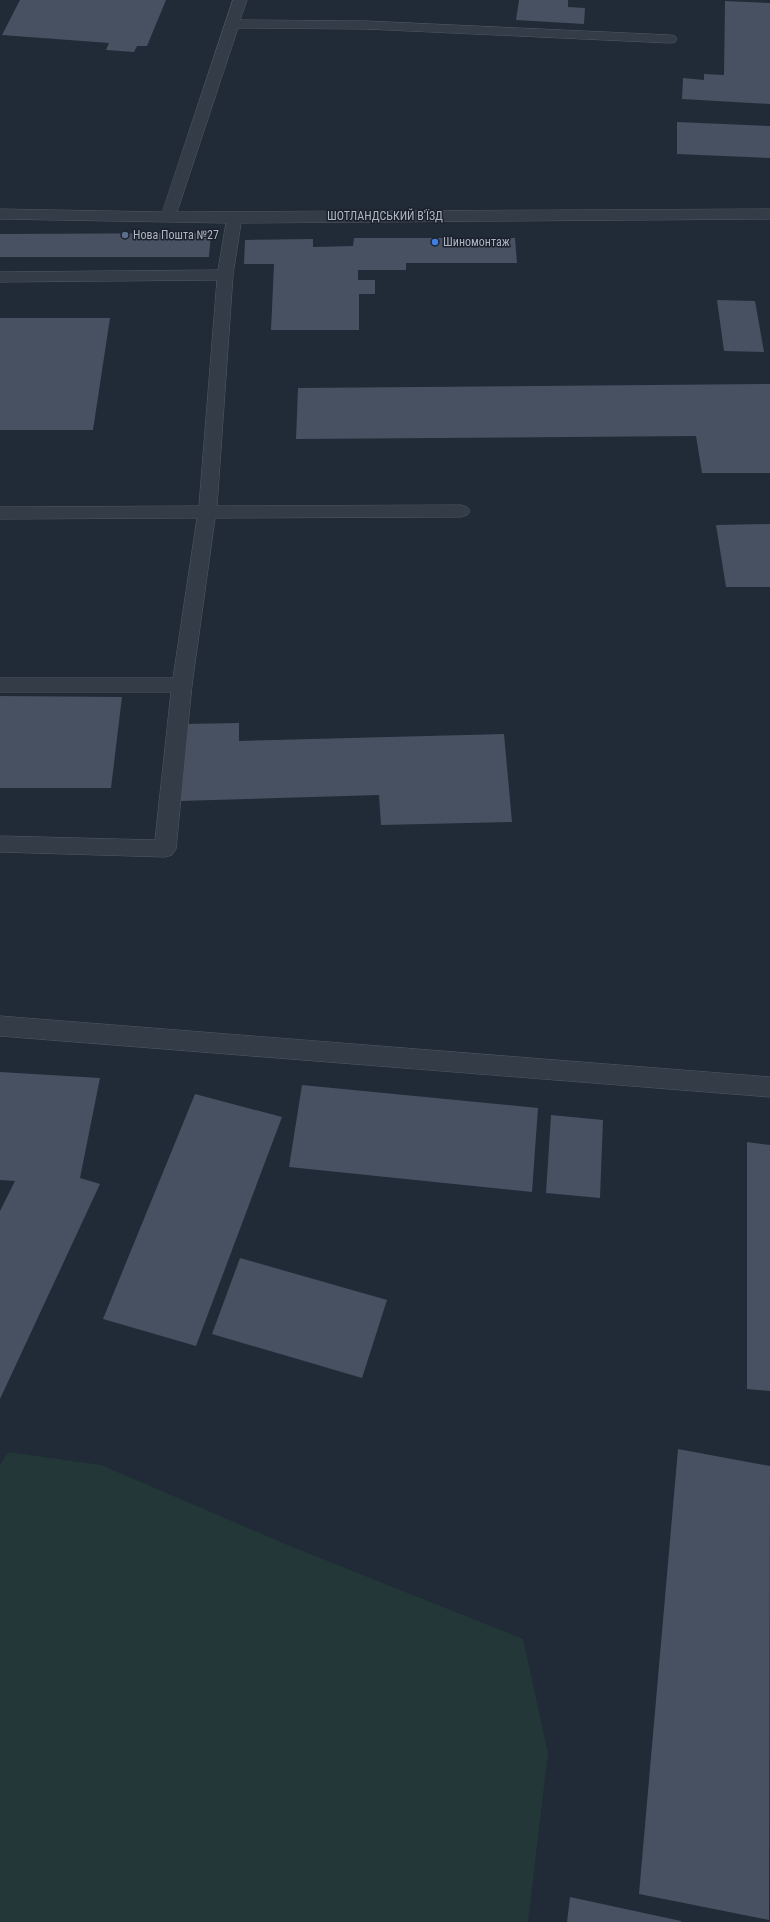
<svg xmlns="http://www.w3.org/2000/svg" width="770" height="1922" viewBox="0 0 770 1922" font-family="'Roboto Condensed',sans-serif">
<rect width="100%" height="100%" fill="#212a37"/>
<!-- green -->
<path fill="#233638" d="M8 1452 101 1465 290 1546 523 1639 548 1753 528 1922H0V1465Z"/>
<!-- building -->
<g fill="#475161">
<path d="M20 0H166L147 46H137L134 52 106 50 109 43 2 35Z"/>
<path d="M519 0H568V7L585 8 584 24 516 20Z"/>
<path d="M725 1 770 3V104L682 99 683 78 704 80V74L724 75Z"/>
<path d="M677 122 770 126V158L677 154Z"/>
<path d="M211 233 209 257H0V234Z"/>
<path d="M354 238H515L517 263H406V270H358V280H375V294H359V330H271L274 264H244L245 240 313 239V247L353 246Z"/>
<path d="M717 300 755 301 764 352 724 351Z"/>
<path d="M0 318H110L93 430H0Z"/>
<path d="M770 384V473H702L696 436 296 439 298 388Z"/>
<path d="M770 524V587H726L716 525Z"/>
<path d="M0 696 122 697 111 788H0Z"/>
<path d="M239 723V741L504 734 512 822 381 825 379 795 180 801 183 724Z"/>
<path d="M0 1072 100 1078 80 1178 100 1184 0 1399V1211L15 1181 0 1180Z"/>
<path d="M302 1085 538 1108 532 1192 289 1167Z"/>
<path d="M195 1094 282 1117 196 1346 103 1319Z"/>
<path d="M551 1115 603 1120 600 1198 546 1193Z"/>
<path d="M747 1142 770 1145V1391L747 1389Z"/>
<path d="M240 1258 387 1300 362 1378 212 1334Z"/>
<path d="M678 1449 770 1466 769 1920 639 1894Z"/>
<path d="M570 1897 681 1921V1922H567Z"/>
</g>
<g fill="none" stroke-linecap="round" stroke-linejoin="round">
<!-- minor casing -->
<g stroke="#525a65" stroke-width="1">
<g id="minor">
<path d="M233 0H247L240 20 366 21 670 35 675 36 677 39 675 42 670 43 366 29 238 28 177 212 770 209V219L241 223 233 275 217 506 461 505 467 507 470 511 467 515 461 517 215 518 192 685 176 849 172 855 165 857 0 852V836L155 840 171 692H0V678H173L197 518 0 519V507L199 506 217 280 0 282V272L218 270 226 223 0 219V209L162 212Z"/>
<path d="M0 1016 770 1077V1097L0 1036Z"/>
</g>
</g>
<!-- minor -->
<use href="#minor" fill="#343c48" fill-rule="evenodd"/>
</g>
<!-- markers -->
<circle fill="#5c6f8a" stroke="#1a212c" stroke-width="1.5" cx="125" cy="235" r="4"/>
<circle fill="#3f7fe0" stroke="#1a212c" stroke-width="1.5" cx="435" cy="242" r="4"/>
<g text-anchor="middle" stroke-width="3" stroke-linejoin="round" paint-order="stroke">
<!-- far-street labels -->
<g font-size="12" fill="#afb7c4" stroke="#1a212c">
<text x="385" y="220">ШОТЛАНДСЬКИЙ В'ЇЗД</text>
</g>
<!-- far-poi labels -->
<g font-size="12" fill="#afb7c4" stroke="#1a212c" text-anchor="start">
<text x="133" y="239">Нова Пошта №27</text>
<text x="443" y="246">Шиномонтаж</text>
</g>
</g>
</svg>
